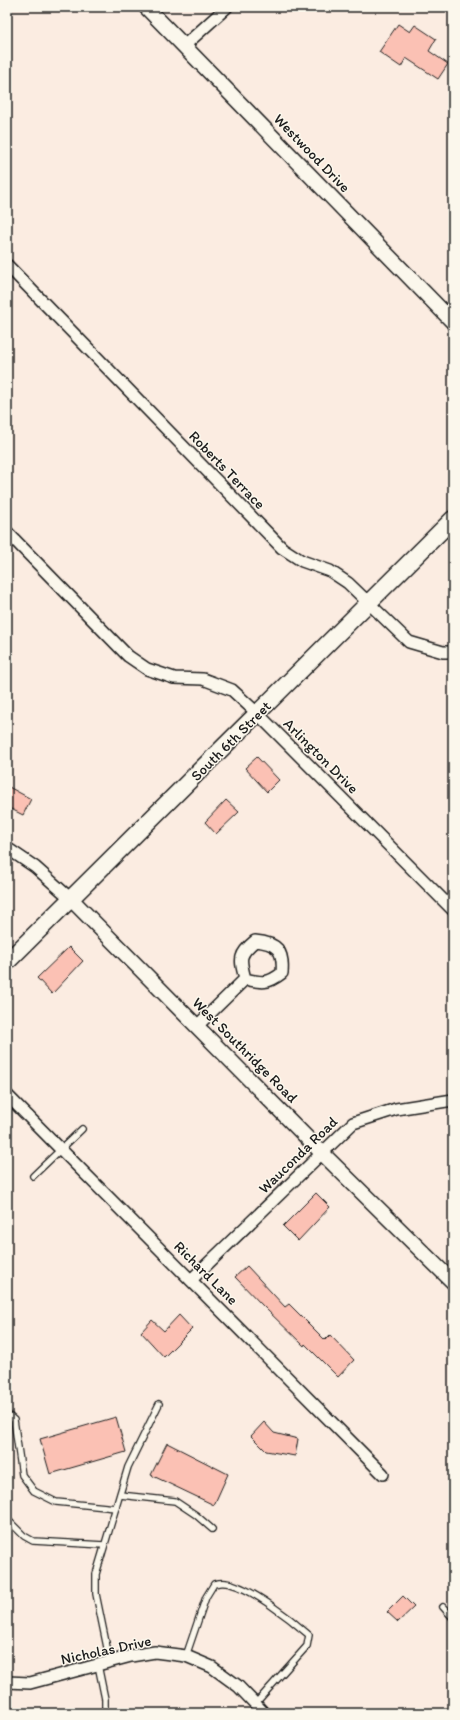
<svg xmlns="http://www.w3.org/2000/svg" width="460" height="1720" viewBox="0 0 460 1720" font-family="Itim,sans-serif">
<rect width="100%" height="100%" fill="#fbece1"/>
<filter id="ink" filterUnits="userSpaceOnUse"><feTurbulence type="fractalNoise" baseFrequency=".025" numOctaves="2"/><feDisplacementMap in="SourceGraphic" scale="8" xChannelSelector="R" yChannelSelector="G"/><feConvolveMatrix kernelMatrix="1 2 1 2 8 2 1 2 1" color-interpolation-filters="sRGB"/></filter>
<g filter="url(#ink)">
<!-- building -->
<g fill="#fbc1b4" stroke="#1c1c1c">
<path d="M398 24 410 32 415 25 436 39 429 51 448 64 438 79 406 58 401 67 379 52Z"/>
<path d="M257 757 279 780 267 792 245 768Z"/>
<path d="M7 786 31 799 23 815 7 807Z"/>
<path d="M226 800 239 812 216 834 205 822Z"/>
<path d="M69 947 83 961 52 994 37 978Z"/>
<path d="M316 1193 330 1207 298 1241 283 1226Z"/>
<path d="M247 1266 285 1307 289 1304 325 1340 330 1335 354 1360 338 1377 305 1344 304 1346 264 1307 235 1277Z"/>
<path d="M179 1315 192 1329 164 1357 141 1332 152 1320 164 1331Z"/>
<path d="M116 1417 126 1452 50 1474 40 1439Z"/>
<path d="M264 1422 274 1433 298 1439 295 1456 266 1451 251 1436Z"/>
<path d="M167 1443 228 1474 214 1505 151 1475Z"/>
<path d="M403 1596 414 1607 398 1622 387 1612Z"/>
</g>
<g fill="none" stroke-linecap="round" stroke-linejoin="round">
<!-- service casing -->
<g stroke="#1c1c1c" stroke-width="8">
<g id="service">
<path d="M33 1176 82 1129"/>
<path d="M7 1414 14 1420 22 1475 34 1491 56 1502 116 1508"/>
<path d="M120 1495 175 1501 196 1515 212 1529"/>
<path d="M7 1519 24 1536 33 1541 104 1545"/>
<path d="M443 1607 453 1618"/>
<path d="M186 1656 206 1597 214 1584C218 1583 222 1582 226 1583 249 1586 291 1619 309 1635L307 1646 255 1704"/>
<path d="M110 1662 96 1594V1574L128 1467 159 1404"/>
<path d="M98 1665 105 1699V1713"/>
</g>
</g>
<!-- minor casing -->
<g stroke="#1c1c1c" stroke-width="14">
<g id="minor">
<path d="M184 46 227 7"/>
<path d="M7 265 282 548 302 561 330 571 348 583 409 642 443 652H453"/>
<path d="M7 532 128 656 147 669 174 678 203 679 232 690 258 714 453 910"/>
<path d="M7 848 35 867 71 899"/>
<path d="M197 1026 245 979C262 983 268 984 282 973 284 950 277 943 255 941 238 955 240 959 245 979"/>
<path d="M7 1095 383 1474"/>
<path d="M191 1280 353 1123 396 1109 453 1100"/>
<path d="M7 1682 30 1683 131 1656 155 1652 186 1656 212 1667 238 1686 264 1713"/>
</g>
</g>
<!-- tertiary casing -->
<g stroke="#1c1c1c" stroke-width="17">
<g id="tertiary">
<path d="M146 7 453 322"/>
<path d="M71 899 322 1153 453 1282"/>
</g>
</g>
<!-- secondary casing -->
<g stroke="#1c1c1c" stroke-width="19">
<path id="secondary" d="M7 962 453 519"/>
</g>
<!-- service -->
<use href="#service" stroke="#fbf7ec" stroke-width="5.5"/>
<!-- minor -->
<use href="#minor" stroke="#fbf7ec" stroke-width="11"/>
<!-- tertiary -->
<use href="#tertiary" stroke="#fbf7ec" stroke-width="14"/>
<!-- secondary -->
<use href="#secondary" stroke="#fbf7ec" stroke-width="16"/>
</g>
</g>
<g text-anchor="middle" stroke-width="3" stroke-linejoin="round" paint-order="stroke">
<!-- street labels -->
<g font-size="15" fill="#1c1c1c" stroke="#fbf7ec">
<text transform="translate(312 153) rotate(46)" y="5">Westwood Drive</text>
<text transform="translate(227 470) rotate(46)" y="5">Roberts Terrace</text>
<text transform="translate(231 741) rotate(-45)" y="5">South 6th Street</text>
<text transform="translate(321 756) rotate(45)" y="5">Arlington Drive</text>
<text transform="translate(245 1050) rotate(45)" y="5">West Southridge Road</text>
<text transform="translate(298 1155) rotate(-44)" y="5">Wauconda Road</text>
<text transform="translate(206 1273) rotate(45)" y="5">Richard Lane</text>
<text transform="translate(106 1650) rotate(-12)" y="5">Nicholas Drive</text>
</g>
</g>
<!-- margin -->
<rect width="460" height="1720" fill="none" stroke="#fbf7ec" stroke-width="24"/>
<rect x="12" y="12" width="436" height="1696" fill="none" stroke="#1c1c1c" stroke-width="1.5" filter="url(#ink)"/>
</svg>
